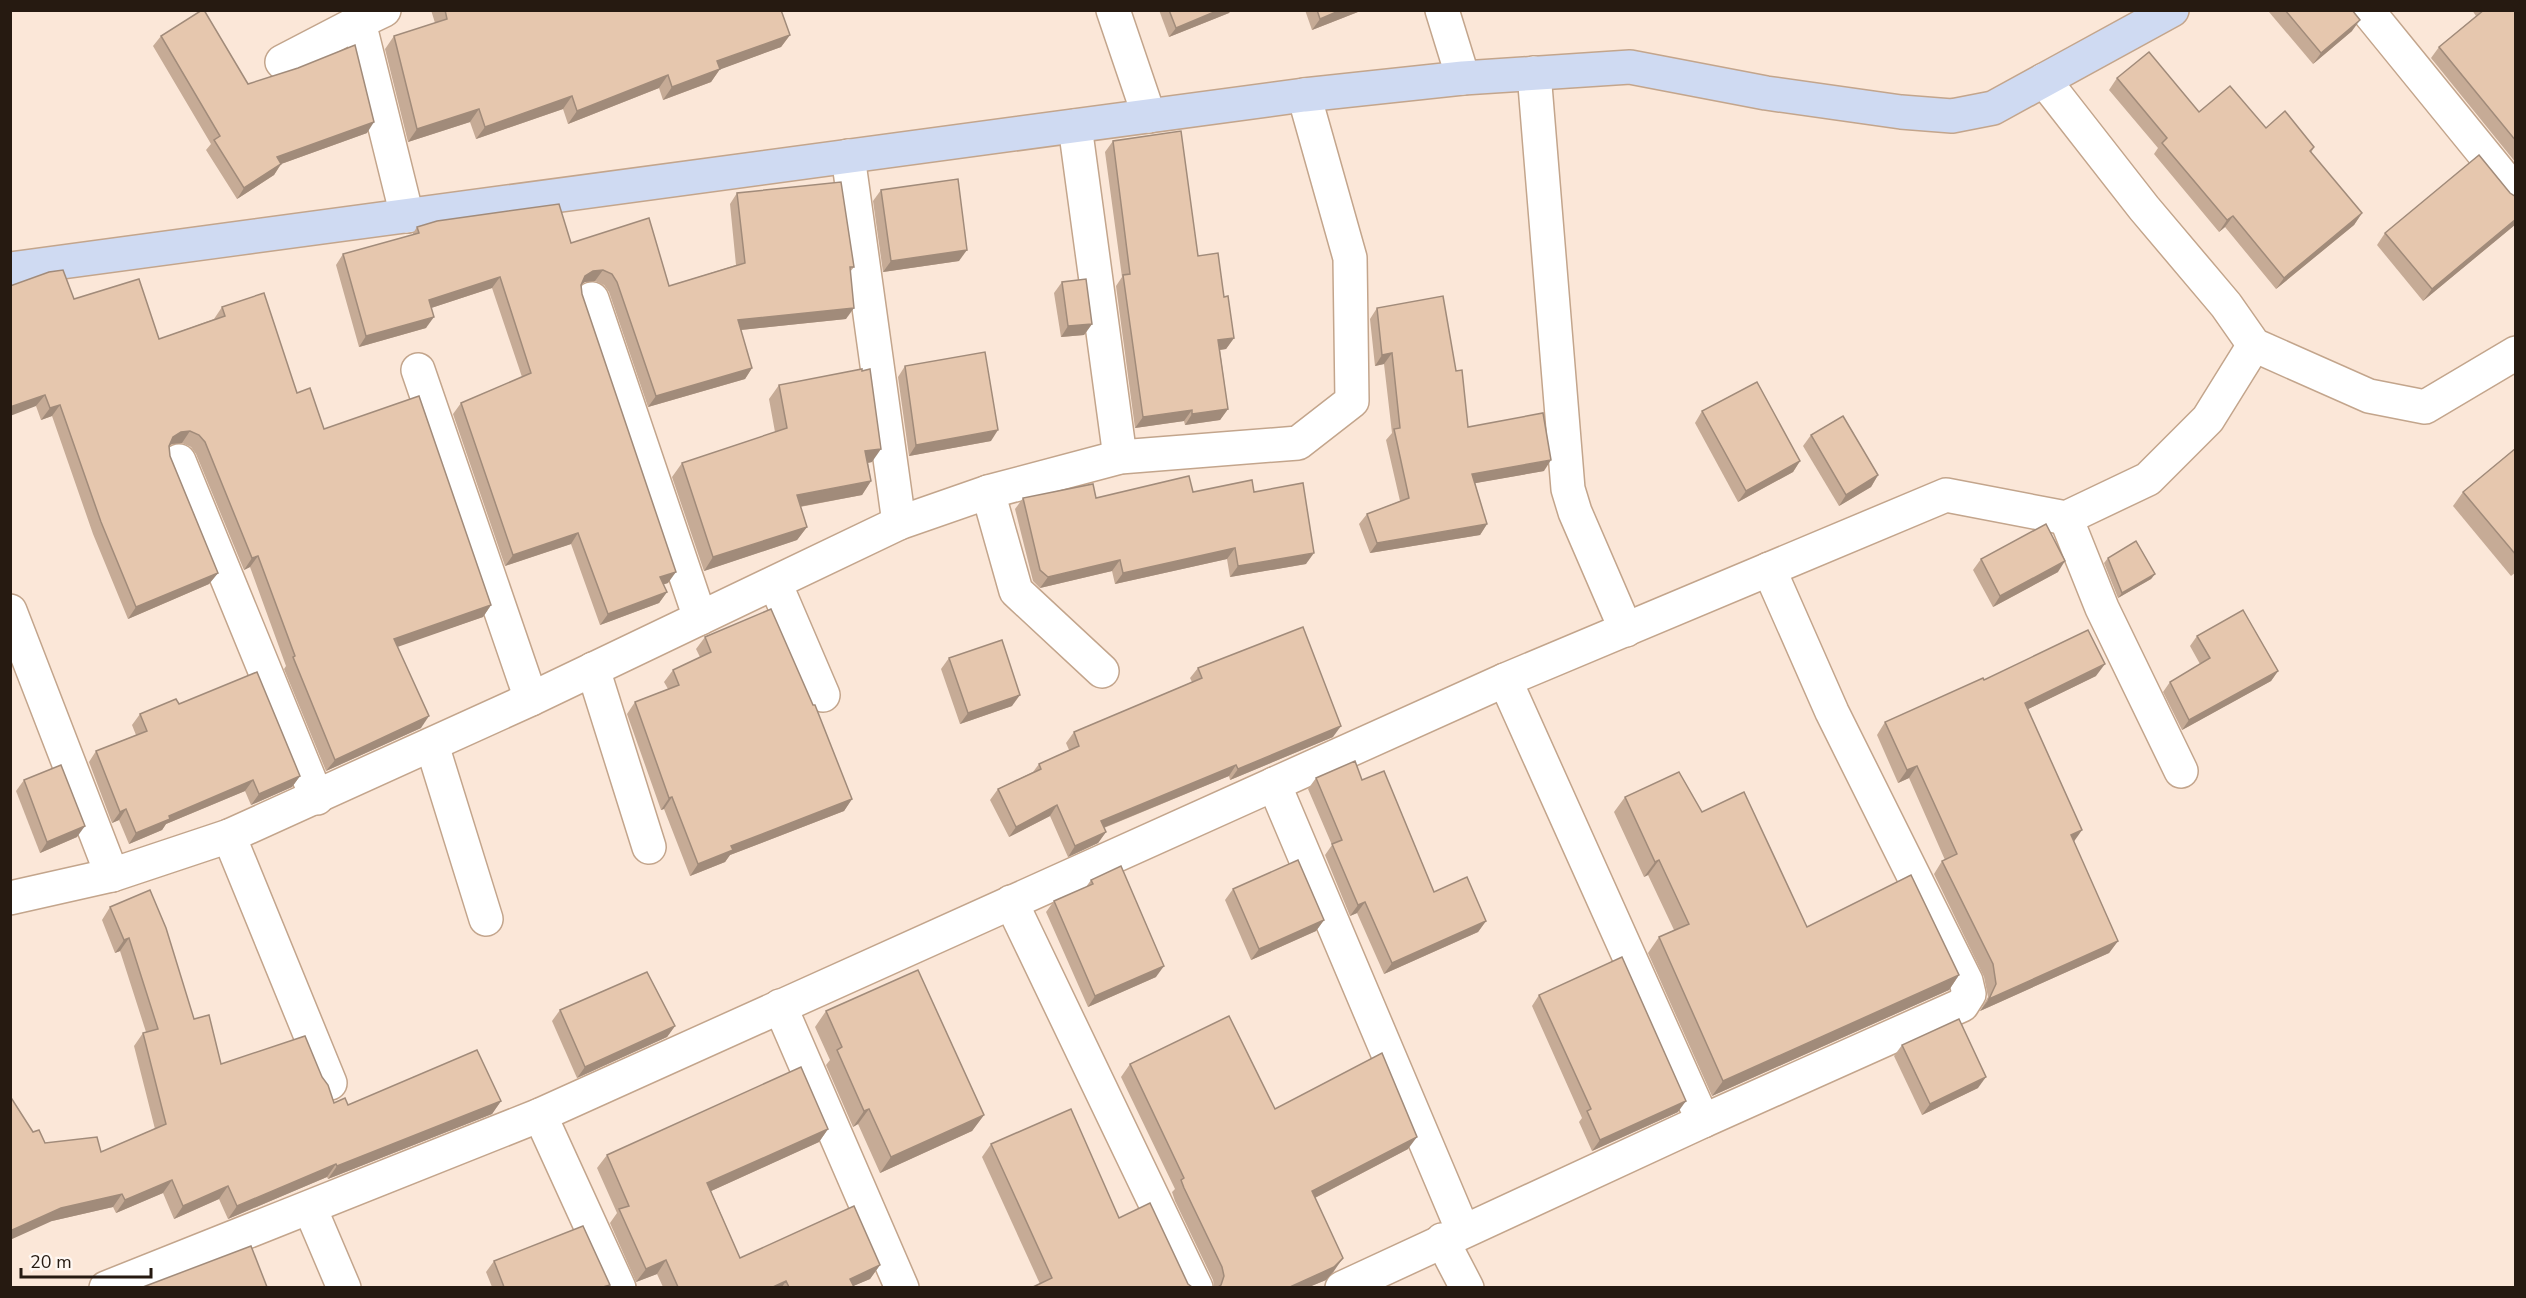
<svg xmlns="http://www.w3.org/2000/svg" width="2526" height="1298" viewBox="0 0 2526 1298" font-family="'Nunito Sans',sans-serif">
<rect width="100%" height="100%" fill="#fbe7d8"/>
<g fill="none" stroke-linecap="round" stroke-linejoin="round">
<!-- street casing -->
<g stroke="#c3a58c" stroke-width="36">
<g id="street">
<path d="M384 10 359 22 407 216"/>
<path d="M1113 10 1149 116"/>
<path d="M1442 10 1463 78"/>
<path d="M2367 10 2516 193"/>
<path d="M282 62 359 22"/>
<path d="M1534 73 1568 489 1575 512 1626 630"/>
<path d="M2044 80 2144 208 2226 305 2254 345 2369 396 2425 407 2516 353"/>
<path d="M1075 126 1120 457"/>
<path d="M848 156 899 523"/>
<path d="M592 299 700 618"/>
<path d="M418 370 531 699"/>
<path d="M179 461 317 798"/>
<path d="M988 492 1016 591 1102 671"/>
<path d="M2066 518 2102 608 2181 771"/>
<path d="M775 583 823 695"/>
<path d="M10 611 112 875"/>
<path d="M593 669 649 847"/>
<path d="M432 745 486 919"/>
<path d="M1274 784 1463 1231"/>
<path d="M229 836 330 1083"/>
<path d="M10 898 112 875 229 836 531 699 899 523 988 492 1120 457 1298 443 1352 401 1350 258 1304 95"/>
<path d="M1011 902 1196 1288"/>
<path d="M780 1006 902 1288"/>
<path d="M540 1115 619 1288"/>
<path d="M1703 1121 1962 1005 1969 994 1966 981 1832 712 1769 569"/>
<path d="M310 1208 344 1288"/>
<path d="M1442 1240 1467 1288"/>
<path d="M106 1288 540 1115 1505 680 1946 495 2066 518 2148 479 2208 419 2254 345"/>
<path d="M1342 1288 1703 1121 1505 680"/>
</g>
</g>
<!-- secondary casing -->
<g stroke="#c3a58c" stroke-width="36">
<path id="secondary" d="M10 269 1304 95 1463 78 1630 67 1766 93 1901 112 1952 116 1993 108 2172 10"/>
</g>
<!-- street -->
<use href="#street" stroke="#fff" stroke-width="33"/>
<!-- secondary -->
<use href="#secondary" stroke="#cfdaf2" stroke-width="33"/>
</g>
<!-- wall -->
<g fill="#c6ab96">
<path d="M431 10H781L790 35 781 47 720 69 711 82 663 100 659 88 568 124 563 109 476 139 470 122 408 142 385 49 394 36 435 23Z"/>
<path d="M1159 10H1231L1229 13 1169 37Z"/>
<path d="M1305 10H1363L1312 30Z"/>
<path d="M2270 10H2352V31L2313 64 2269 12Z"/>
<path d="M2472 10H2516V163L2431 58 2439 47 2476 16Z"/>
<path d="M161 36 248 84 367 133 281 164 274 175 237 199 206 150 211 144 153 46Z"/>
<path d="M2117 78 2199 112 2266 128 2314 147 2311 153 2362 213 2354 225 2276 289 2225 227 2219 232 2154 154 2158 148 2109 90Z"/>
<path d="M1113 141 1198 256 1224 297 1234 338 1226 349 1220 350 1228 409 1220 420 1185 425 1184 421 1135 428 1116 286 1122 277 1105 152Z"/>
<path d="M881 190 959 261 883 272 873 201Z"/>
<path d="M737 193 854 267 850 272 846 319 741 330 752 368 745 379 648 407 609 292 604 285 595 281 585 282 582 284V294L668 583 663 584 667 592 659 603 600 625 571 544 505 566 453 414 461 403 522 377 492 288 431 308 426 328 359 347 336 265 343 254 412 235 417 227 571 243 669 286 736 265 730 204Z"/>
<path d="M2516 197V224L2423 301 2377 245 2385 233Z"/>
<path d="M1062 282 1092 324 1084 335 1061 337 1054 293Z"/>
<path d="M74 299 159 339 214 319 222 307 297 393 324 429 491 605 483 617 397 646 421 728 326 771 284 669 286 666 250 567 244 570 196 454 191 447 182 443 172 444 169 446 170 456 218 573 209 584 128 619 93 534 52 416 41 420 36 406Z"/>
<path d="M1377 308 1456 371 1468 427 1544 471 1475 483 1487 524 1480 535 1370 553 1359 524 1367 514 1400 501 1386 440 1392 433 1384 364 1375 366 1370 319Z"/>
<path d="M905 366 991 441 909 456 898 377Z"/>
<path d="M779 385 872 462 868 463 871 481 862 495 800 507 807 527 797 540 704 571 672 477 682 463 775 432 769 399Z"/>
<path d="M1702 411 1800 461 1793 472 1738 502 1695 423Z"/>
<path d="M1811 435 1878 475 1871 487 1839 506 1803 446Z"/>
<path d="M2516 448V572L2511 576 2453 506 2463 492Z"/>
<path d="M1193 492H1254L1306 564 1230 577 1227 559 1115 584 1112 571 1040 588 1033 581 1015 509 1023 498H1096Z"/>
<path d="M2108 558 2155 574 2151 579 2118 598 2104 563Z"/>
<path d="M1981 559 2058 572 1993 607 1973 570Z"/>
<path d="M2197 636 2278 671 2271 681 2182 730 2163 692 2170 682 2200 664 2190 646Z"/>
<path d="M705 637 852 799 844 811 730 855 725 862 690 876 664 809 661 810 627 714 635 702 668 689 664 682 673 670 700 657 696 649Z"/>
<path d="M949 658 1012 706 960 724 941 669Z"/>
<path d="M1198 668 1333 737 1230 780 1229 776 1104 828 1106 832 1098 843 1068 857 1050 816 1009 837 990 800 998 789 1033 772 1039 764 1069 750 1066 743 1074 732 1192 682 1190 678Z"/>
<path d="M2096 676 2028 709 2074 842 2118 941 2109 953 1980 1011 1988 997 1984 977 1934 874 1942 861 1945 860 1909 778 1898 783 1877 735 1885 722 1984 680Z"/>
<path d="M179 704 300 776 292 787 251 805 245 791 166 824 162 830 129 844 119 820 112 823 89 762 96 751 136 735 132 725 140 714Z"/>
<path d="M1316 778 1362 780 1434 892 1486 921 1478 932 1384 974 1357 913 1350 916 1325 855 1332 845 1308 789Z"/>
<path d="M24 780 77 837 40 853 16 791Z"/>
<path d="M1625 797 1702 812 1807 927 1959 975 1949 990 1712 1096 1648 953 1659 937 1674 930 1648 875 1644 877 1614 812Z"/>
<path d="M1091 880 1156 977 1088 1007 1046 912 1054 901 1086 887Z"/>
<path d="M1233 889 1324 920 1316 931 1251 960 1225 900Z"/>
<path d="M110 907 194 1019 221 1064 322 1077 334 1103 348 1105 501 1101 492 1114 328 1179 327 1177 228 1219 219 1199 174 1219 163 1193 116 1213 113 1207 52 1221 33 1132 45 1143 101 1152 155 1129 134 1046 143 1033 146 1032 120 951 115 953 102 920Z"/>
<path d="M1539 995 1678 1112 1592 1151 1579 1122 1582 1118 1532 1006Z"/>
<path d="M560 1010 675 1026 667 1037 577 1078 552 1021Z"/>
<path d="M826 1011 984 1115 972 1131 880 1173 858 1124 853 1127 826 1065 830 1060 815 1027Z"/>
<path d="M1902 1045 1978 1088 1922 1115 1894 1056Z"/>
<path d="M1130 1064 1408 1149 1315 1198 1334 1271 1326 1280 1309 1287H1214L1213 1280 1175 1201 1172 1192 1175 1189 1121 1077Z"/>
<path d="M828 1129 819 1142 711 1191 740 1258 880 1265 870 1279 853 1286 854 1287H663L657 1274 636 1282 610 1223 617 1213 597 1168 607 1155Z"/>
<path d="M991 1144 1119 1218 1188 1284H1040L982 1157Z"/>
<path d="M494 1261 608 1287H492L486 1272Z"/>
</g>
<!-- shaded-wall -->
<g fill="#a18b7a">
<path d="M1219 10H1231L1229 13 1169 37 1176 28Z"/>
<path d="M1341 10H1363L1312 30 1320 19Z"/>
<path d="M2360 20 2352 31 2313 64 2321 53Z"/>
<path d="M790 35 781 47 708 74 717 61Z"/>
<path d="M720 69 711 82 663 100 672 87Z"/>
<path d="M668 75 659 88 568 124 577 111Z"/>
<path d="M572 96 563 109 476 139 485 127Z"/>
<path d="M479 109 470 122 408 142 417 129Z"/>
<path d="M374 122 367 133 270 168 277 157Z"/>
<path d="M281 164 274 175 237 199 244 188Z"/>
<path d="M2362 213 2354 225 2276 289 2284 278Z"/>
<path d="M2233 216 2225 227 2219 232 2227 220Z"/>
<path d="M2516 219V224L2423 301 2432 289Z"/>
<path d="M967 250 959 261 883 272 891 261Z"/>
<path d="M603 270 595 281 585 282 578 287 585 276 593 271Z"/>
<path d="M500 277 492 288 422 311 429 300Z"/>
<path d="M854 308 846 319 731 331 738 320Z"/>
<path d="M434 317 426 328 359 347 366 336Z"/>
<path d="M1092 324 1084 335 1061 337 1068 326Z"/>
<path d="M1234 338 1226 349 1211 351 1218 340Z"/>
<path d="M1392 353 1384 364 1375 366 1382 355Z"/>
<path d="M752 368 745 379 648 407 656 396Z"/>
<path d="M45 395 36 406 10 416V407Z"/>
<path d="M60 405 52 416 41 420 50 408Z"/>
<path d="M1228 409 1220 420 1185 425 1192 414Z"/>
<path d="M1192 410 1184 421 1135 428 1143 417Z"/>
<path d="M998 430 991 441 909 456 916 445Z"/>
<path d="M190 431 182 443 172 444 165 449 173 437 181 432Z"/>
<path d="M881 449 872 462 856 465 865 451Z"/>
<path d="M1551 460 1544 471 1465 485 1472 474Z"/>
<path d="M1800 461 1793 472 1738 502 1746 491Z"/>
<path d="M1878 475 1871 487 1839 506 1846 495Z"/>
<path d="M871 481 862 495 787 509 797 495Z"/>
<path d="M1487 524 1480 535 1370 553 1377 543Z"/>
<path d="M807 527 797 540 704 571 713 557Z"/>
<path d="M578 533 571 544 505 566 513 555Z"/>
<path d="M1235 548 1227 559 1115 584 1123 573Z"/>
<path d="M1314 553 1306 564 1230 577 1238 566Z"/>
<path d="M258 556 250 567 244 570 252 558Z"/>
<path d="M1120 560 1112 571 1040 588 1048 577Z"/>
<path d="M2065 561 2058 572 1993 607 2000 596Z"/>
<path d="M676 572 668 583 653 588 660 577Z"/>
<path d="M218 573 209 584 128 619 136 607Z"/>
<path d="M2155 574 2151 579 2118 598 2122 593Z"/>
<path d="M667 592 659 603 600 625 608 614Z"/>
<path d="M491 605 483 617 386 651 394 639Z"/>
<path d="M2105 664 2096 676 2016 715 2025 703Z"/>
<path d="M2278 671 2271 681 2182 730 2189 720Z"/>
<path d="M1020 695 1012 706 960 724 968 713Z"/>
<path d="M429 716 421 728 326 771 335 760Z"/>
<path d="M1341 726 1333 737 1230 780 1238 769Z"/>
<path d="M1236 765 1229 776 1093 832 1101 821Z"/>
<path d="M1917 766 1909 778 1898 783 1907 770Z"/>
<path d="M300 776 292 787 251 805 259 794Z"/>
<path d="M253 780 245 791 166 824 162 830 129 844 136 833 169 816Z"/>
<path d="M672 797 664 809 661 810 669 798Z"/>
<path d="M852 799 844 811 730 855 725 862 690 876 698 864 731 846Z"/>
<path d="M1057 805 1050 816 1009 837 1016 827Z"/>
<path d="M126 809 119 820 112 823 120 812Z"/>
<path d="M85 826 77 837 40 853 47 842Z"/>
<path d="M2082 830 2073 843 2071 835Z"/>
<path d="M1106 832 1098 843 1068 857 1075 846Z"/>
<path d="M1659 860 1648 875 1644 877 1655 862Z"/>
<path d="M1365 902 1357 913 1350 916 1358 905Z"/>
<path d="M1324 920 1316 931 1251 960 1259 949Z"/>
<path d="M1486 921 1478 932 1384 974 1392 963Z"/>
<path d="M129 938 120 951 115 953 124 940Z"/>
<path d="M2118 941 2109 953 1980 1011 1989 999Z"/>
<path d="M1164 966 1156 977 1088 1007 1095 996Z"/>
<path d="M1959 975 1949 990 1712 1096 1723 1081Z"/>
<path d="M675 1026 667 1037 577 1078 585 1067Z"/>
<path d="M1986 1077 1978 1088 1922 1115 1930 1104Z"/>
<path d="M501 1101 492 1114 328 1179 337 1166Z"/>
<path d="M1686 1101 1678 1112 1592 1151 1600 1140Z"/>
<path d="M869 1109 858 1124 853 1127 864 1111Z"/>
<path d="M984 1115 972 1131 880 1173 891 1157Z"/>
<path d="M828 1129 819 1142 698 1197 707 1183Z"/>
<path d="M1417 1137 1408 1149 1303 1204 1312 1191Z"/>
<path d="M336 1164 327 1177 228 1219 237 1206Z"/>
<path d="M172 1180 163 1193 116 1213 125 1200Z"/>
<path d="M228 1186 219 1199 174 1219 183 1206Z"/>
<path d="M122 1194 113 1207 52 1221 10 1240V1231L61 1208Z"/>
<path d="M1343 1258 1334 1271 1326 1280 1309 1287H1290Z"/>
<path d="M666 1260 657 1274 636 1282 646 1269Z"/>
<path d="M880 1265 870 1279 851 1287 850 1279Z"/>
<path d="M786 1281 782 1287H773Z"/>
</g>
<!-- building -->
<g fill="#e6c7ae" stroke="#a18b7a" stroke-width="1.5">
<path d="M202 10H204L248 84 298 68 355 45 374 122 277 157 281 164 244 188 214 140 220 136 161 36Z"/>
<path d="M445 10H781L790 35 717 61 720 69 672 87 668 75 577 111 572 96 485 127 479 109 417 129 394 36 447 19Z"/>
<path d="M1169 10H1219L1176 28Z"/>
<path d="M1317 10H1341L1320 19Z"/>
<path d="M2285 10H2352L2360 20 2321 53Z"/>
<path d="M2484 10H2516V141L2439 47Z"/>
<path d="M2149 52 2199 112 2230 86 2266 128 2285 111 2314 147 2310 151 2362 213 2284 278 2233 216 2227 220 2162 143 2167 138 2117 78Z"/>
<path d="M1181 131 1198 256 1218 253 1224 297 1228 296 1234 338 1218 340 1228 409 1192 414V410L1143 417 1123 275 1130 274 1113 141Z"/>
<path d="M2479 155 2510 193 2516 197V219L2432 289 2385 233Z"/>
<path d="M958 179 967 250 891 261 881 190Z"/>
<path d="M841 182 854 267H850L854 308 738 320 752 368 656 396 617 282 612 274 603 270 593 271 585 276 581 285 582 294 676 572 660 577 667 592 608 614 578 533 513 555 461 403 531 373 500 277 429 300 434 317 366 336 343 254 419 233 417 227 437 221 559 204 571 243 649 218 669 286 745 263 737 193Z"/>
<path d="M63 270 74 299 139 279 159 339 225 316 222 307 264 293 297 393 310 388 324 429 419 396 491 605 394 639 429 716 335 760 293 657 295 656 258 556 252 558 205 442 199 435 190 431 181 432 173 437 169 446 170 456 218 573 136 607 101 522 60 405 50 408 45 395 10 407V286L49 272Z"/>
<path d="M1086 279 1092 324 1068 326 1062 282Z"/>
<path d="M1443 296 1456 371 1462 370 1468 427 1543 413 1551 460 1472 474 1487 524 1377 543 1367 514 1409 498 1394 429 1400 428 1392 353 1382 355 1377 308Z"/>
<path d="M985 352 998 430 916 445 905 366Z"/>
<path d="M862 369V371L870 369 881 449 865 451 871 481 797 495 807 527 713 557 682 463 787 428 779 385Z"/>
<path d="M1757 382 1800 461 1746 491 1702 411Z"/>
<path d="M1843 416 1878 475 1846 495 1811 435Z"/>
<path d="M2516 448V555L2463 492Z"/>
<path d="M1189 476 1193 492 1252 480 1254 492 1303 483 1314 553 1238 566 1235 548 1123 573 1120 560 1048 577 1040 570 1023 498 1093 484 1096 498Z"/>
<path d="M2046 524 2065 561 2000 596 1981 559Z"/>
<path d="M2136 541 2155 574 2122 593 2108 558Z"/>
<path d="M771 609 813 705H815L852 799 731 846 733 850 698 864 672 797 669 798 635 702 679 685 673 670 711 652 705 637Z"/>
<path d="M2243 610 2278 671 2189 720 2170 682 2210 658 2197 636Z"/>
<path d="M1303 627 1341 726 1238 769 1236 765 1101 821 1106 832 1075 846 1057 805 1016 827 998 789 1041 769 1039 764 1079 746 1074 732 1202 678 1198 668Z"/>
<path d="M2088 630 2105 664 2025 703 2082 830 2071 835 2118 941 1989 999 1996 984 1993 964 1942 861 1957 854 1917 766 1907 770 1885 722 1983 678 1984 680Z"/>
<path d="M1002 640 1020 695 968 713 949 658Z"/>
<path d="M257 672 300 776 259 794 253 780 169 816 170 819 136 833 126 809 120 812 96 751 147 731 140 714 176 699 179 704Z"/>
<path d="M1355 761 1362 780 1384 771 1434 892 1467 877 1486 921 1392 963 1365 902 1358 905 1332 844 1342 840 1316 778Z"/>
<path d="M61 765 85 826 47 842 24 780Z"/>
<path d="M1679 772 1702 812 1744 792 1807 927 1911 875 1959 975 1723 1081 1659 937 1689 924 1659 860 1655 862 1625 797Z"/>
<path d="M1298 860 1324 920 1259 949 1233 889Z"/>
<path d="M1121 866 1164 966 1095 996 1054 901 1093 884 1091 880Z"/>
<path d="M150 890 166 928 194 1019 209 1015 221 1064 305 1036 322 1077 328 1085 334 1103 345 1098 348 1105 477 1050 501 1101 337 1166 336 1164 237 1206 228 1186 183 1206 172 1180 125 1200 122 1194 61 1208 10 1231V1096L33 1132 39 1130 45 1143 97 1137 101 1152 166 1124 143 1033 158 1029 129 938 124 940 110 907Z"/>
<path d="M1622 957 1686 1101 1600 1140 1587 1111 1591 1109 1539 995Z"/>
<path d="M918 970 984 1115 891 1157 869 1109 864 1111 837 1050 842 1047 826 1011Z"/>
<path d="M647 972 675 1026 585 1067 560 1010Z"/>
<path d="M1229 1016 1275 1109 1382 1053 1417 1137 1312 1191 1343 1258 1334 1267 1290 1287H1218L1221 1285 1224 1276 1222 1267 1184 1188 1181 1180 1184 1178 1130 1064Z"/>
<path d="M1959 1019 1986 1077 1930 1104 1902 1045Z"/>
<path d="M801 1067 828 1129 707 1183 740 1258 854 1206 880 1265 850 1279 854 1287H789L786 1281 773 1287H678L666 1260 646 1269 619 1209 629 1206 607 1155Z"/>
<path d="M1071 1109 1119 1218 1150 1203 1188 1284 1192 1287H1033L1052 1278 991 1144Z"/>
<path d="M583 1226 610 1285 603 1287H504L494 1261Z"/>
<path d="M251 1246 267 1287H143Z"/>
</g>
<!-- border -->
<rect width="2526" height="1298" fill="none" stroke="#261a11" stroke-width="24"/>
<!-- scale -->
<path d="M21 1268v9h130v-9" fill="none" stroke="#261a11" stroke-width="3"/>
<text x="30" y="1268" font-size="18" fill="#261a11" stroke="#fef7f2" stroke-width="4.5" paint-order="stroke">20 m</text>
</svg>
